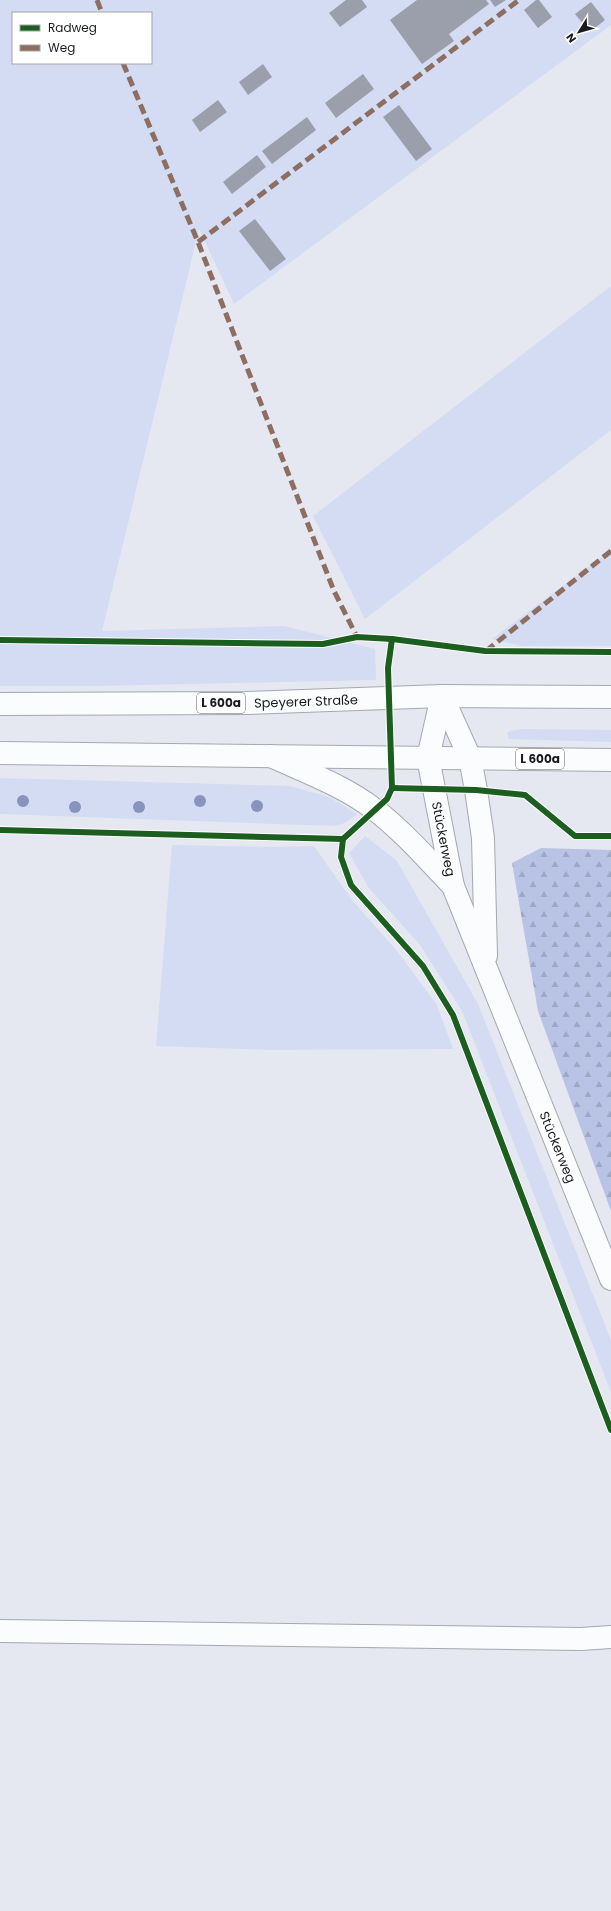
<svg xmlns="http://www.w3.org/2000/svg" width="611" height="1911" viewBox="0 0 611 1911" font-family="Poppins,sans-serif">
<defs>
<pattern id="forest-firs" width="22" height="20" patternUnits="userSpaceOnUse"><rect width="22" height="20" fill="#b8c3e5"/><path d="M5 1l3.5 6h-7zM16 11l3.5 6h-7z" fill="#9ea7c4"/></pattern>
</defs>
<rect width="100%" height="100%" fill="#e5e8f0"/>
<!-- green -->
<g fill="#d4dcf3" fill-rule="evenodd">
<path d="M0 0H611V25L234 304 199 229 102 631 284 626 375 649 376 680 99 686H0ZM13 13H151V63H13Z"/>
<path d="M611 286V430L365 619 313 516Z"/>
<path d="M611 550V646H522L492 639Z"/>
<path d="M523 729 611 730V742L509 739 507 733 510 731Z"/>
<path d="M0 778 290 786 329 797 357 814 345 823 334 826 0 814Z"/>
<path d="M365 836 397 861 478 1004 611 1340V1392L462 1011 420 945 368 887 349 853Z"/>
<path d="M172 845 274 847 314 846 352 900 397 951 437 1005 453 1049 270 1050 156 1046Z"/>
</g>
<!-- forest -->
<path fill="url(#forest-firs)" d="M541 848 611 850V1211L538 1011 512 863Z"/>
<!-- building -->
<g fill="#9b9fac">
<path d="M346 0H362L367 7 340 27 329 13Z"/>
<path d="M417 0H486L489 4 449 34 454 41 422 64 390 20Z"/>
<path d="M490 0H506L495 7Z"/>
<path d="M536 0H539L552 17 538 28 524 10Z"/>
<path d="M591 2 605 20 590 32 575 14Z"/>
<path d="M263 64 272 77 248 95 239 82Z"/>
<path d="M363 74 374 89 336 118 325 103Z"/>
<path d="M218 100 227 112 200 132 192 120Z"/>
<path d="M399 105 432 149 416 161 383 117Z"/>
<path d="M307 117 316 130 272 164 262 151Z"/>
<path d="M257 155 266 167 232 194 223 182Z"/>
<path d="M255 219 286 259 270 271 239 231Z"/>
</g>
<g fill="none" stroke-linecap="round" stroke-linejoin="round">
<!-- minor casing -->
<g stroke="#a6a8af" stroke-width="24">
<g id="minor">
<path d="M442 696 428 758 453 886 611 1279"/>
<path d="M442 696 470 758 476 790 483 838 486 956"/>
<path d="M271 756C306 772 344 786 374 809 403 831 428 860 453 886"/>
<path d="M0 1631 581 1639 611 1637"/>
</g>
</g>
<!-- major casing -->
<g stroke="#a6a8af" stroke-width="24">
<g id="major">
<path d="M0 704 246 703 442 696 611 697"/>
<path d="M0 753 611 760"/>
</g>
</g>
<!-- minor -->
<use href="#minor" stroke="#fbfcfd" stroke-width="22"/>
<!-- major -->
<use href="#major" stroke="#fbfcfd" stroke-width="22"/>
<!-- quiet -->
<g stroke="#8d6e63" stroke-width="5" stroke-dasharray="10 5" stroke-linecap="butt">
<path d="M97 0 102 13"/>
<path d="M123 63 198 242 334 591 357 637"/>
<path d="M198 242 519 0"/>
<path d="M486 651 611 551"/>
</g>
<!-- cycleway casing -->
<g stroke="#fff" stroke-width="8">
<g id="cycleway">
<path d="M0 640 323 644 357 637 392 639 485 651 611 652"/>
<path d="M392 788 476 790 525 795 575 836H611"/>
<path d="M0 830 343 839 387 799 392 788 388 668 392 639"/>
<path d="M343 839 341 857 351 885 423 966 453 1015 611 1430"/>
</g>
</g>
<!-- cycleway -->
<use href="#cycleway" stroke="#1b5e20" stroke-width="6"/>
</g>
<!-- trees -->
<g fill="#8994bd">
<circle cx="23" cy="801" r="6"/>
<circle cx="200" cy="801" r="6"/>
<circle cx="257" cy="806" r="6"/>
<circle cx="75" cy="807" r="6"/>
<circle cx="139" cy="807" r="6"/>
</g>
<g text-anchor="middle" stroke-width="4" stroke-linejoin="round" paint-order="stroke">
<!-- shield labels -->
<g fill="#fff" stroke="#5e5f63" stroke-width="1">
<rect x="197" y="693" width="48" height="20" rx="3"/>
<rect x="516" y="749" width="48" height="20" rx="3"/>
</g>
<g font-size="12" font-weight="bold" fill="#191b20">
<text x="221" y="707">L 600a</text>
<text x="540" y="763">L 600a</text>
</g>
<!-- street labels -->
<g font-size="13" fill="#191b20" stroke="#fff">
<text transform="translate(306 701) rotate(-2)" y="5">Speyerer Straße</text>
<text transform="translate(444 839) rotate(79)" y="5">Stückerweg</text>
<text transform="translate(558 1147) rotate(68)" y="5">Stückerweg</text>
</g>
</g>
<!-- legend -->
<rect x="12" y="12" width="140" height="52" fill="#ffffff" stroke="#a3a4a6"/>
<rect x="20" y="25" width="20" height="6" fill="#1b5e20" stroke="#a3a4a6"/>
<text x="48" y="32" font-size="12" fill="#191b20">Radweg</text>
<rect x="20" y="45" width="20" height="6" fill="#8d6e63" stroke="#a3a4a6"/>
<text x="48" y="52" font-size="12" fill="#191b20">Weg</text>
<!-- north arrow -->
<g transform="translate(579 32) rotate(233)" stroke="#ffffff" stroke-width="3" paint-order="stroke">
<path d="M0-3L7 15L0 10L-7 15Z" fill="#191b20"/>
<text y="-6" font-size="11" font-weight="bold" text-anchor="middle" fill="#191b20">N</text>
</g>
</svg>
